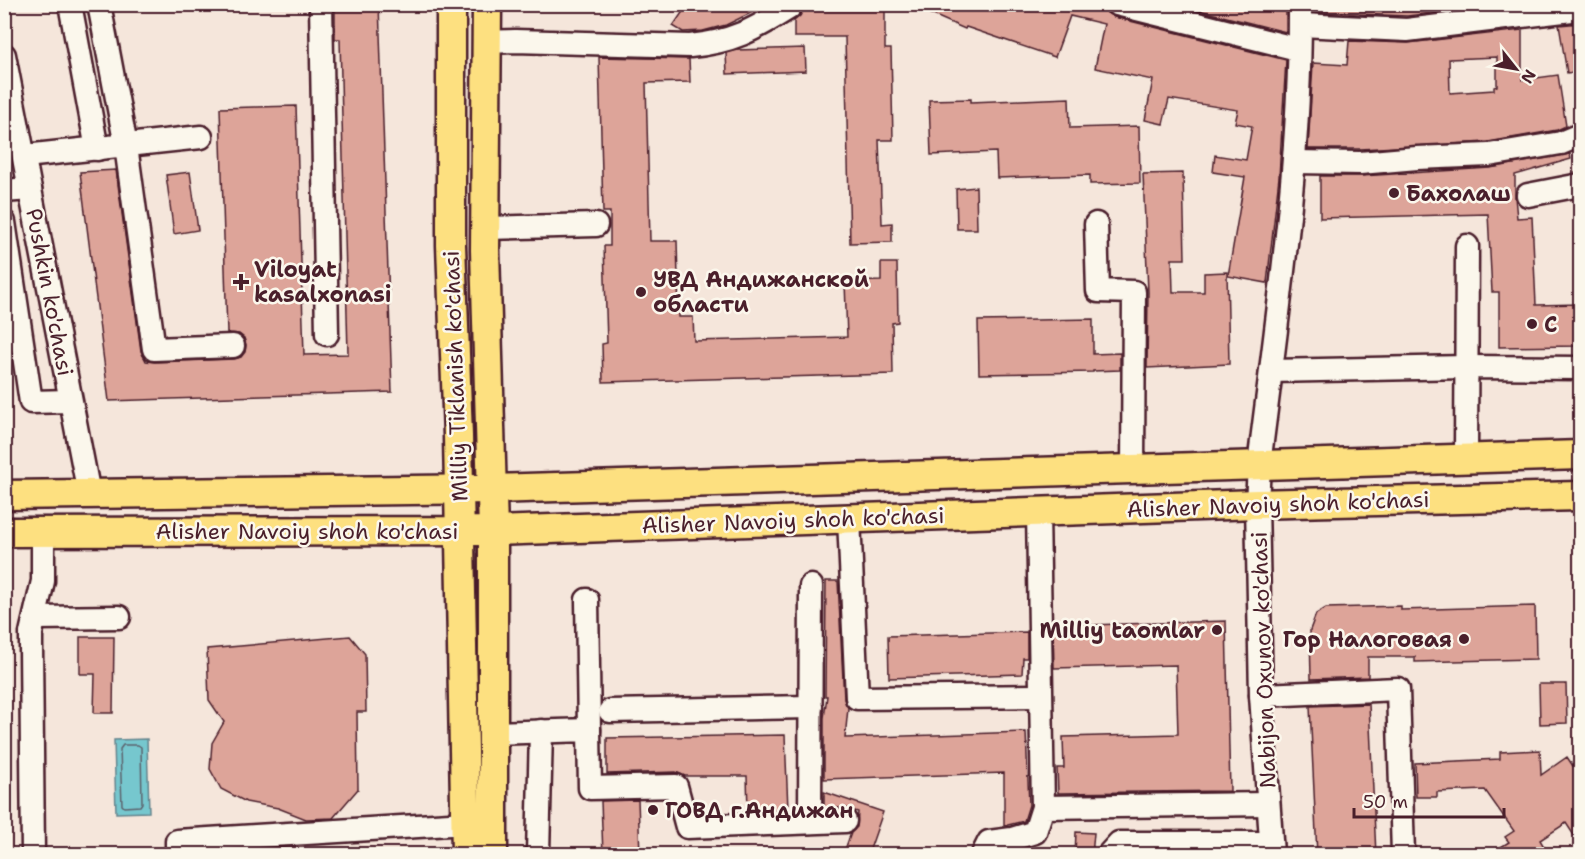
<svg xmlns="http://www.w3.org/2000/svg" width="1585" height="859" viewBox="0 0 1585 859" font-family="'Shantell Sans',sans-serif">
<rect width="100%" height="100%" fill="#f5e6db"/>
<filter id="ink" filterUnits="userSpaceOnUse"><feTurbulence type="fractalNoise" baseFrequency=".0167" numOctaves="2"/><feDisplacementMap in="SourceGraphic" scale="12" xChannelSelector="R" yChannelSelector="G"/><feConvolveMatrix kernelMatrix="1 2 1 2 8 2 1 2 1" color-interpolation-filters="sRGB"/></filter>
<g filter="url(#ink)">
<!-- water -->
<path fill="#76c7ce" stroke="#64848d" stroke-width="1.5" d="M147 739 149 812 116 813 114 740Z"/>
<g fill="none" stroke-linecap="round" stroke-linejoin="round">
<!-- shore -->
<path stroke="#5c626c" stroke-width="1.5" d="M123 745H138L141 747 142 803 140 806 124 807 122 805 120 749Z"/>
</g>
<!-- building -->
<g fill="#dda499" stroke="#4a1f2b" stroke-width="1.5" fill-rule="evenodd">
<path d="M335 4H379L392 392 109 401 80 172 116 170 141 351 146 361 155 362 234 359 241 357 245 352 246 345 244 338 239 334 227 333 220 108 296 106 304 355 348 354 340 39H335Z"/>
<path d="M688 4H769L726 25 703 31 683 32 673 26Z"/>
<path d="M908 4H1104L1107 13 1114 17 1286 60 1279 177 1267 283 1228 276 1245 177 1213 172 1215 155 1246 160 1252 126 1235 123 1238 110 1169 99 1163 124 1145 120 1153 80 1095 68 1104 24 1070 16 1055 57 966 27 965 29Z"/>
<path d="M1175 4H1286V32Z"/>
<path d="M1313 4 1355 5 1505 4 1407 16 1313 12Z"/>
<path d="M805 7H885V49H891L893 140H879L882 224 892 223V242L850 243 845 37H794V21L800 16Z"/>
<path d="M1581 23V71L1567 73 1559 25Z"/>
<path d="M1522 30V80L1558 75 1566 126 1557 130 1488 142 1360 149H1308L1313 63 1347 65 1349 41 1408 43ZM1497 57V86L1494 87V90L1450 93 1449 59Z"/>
<path d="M805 48 806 71 727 74 726 53 737 50Z"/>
<path d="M599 57 689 59 690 82 646 83 650 241H677L679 317H693L694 341 847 337 845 282 881 281V263H897L898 322 892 323 893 374 603 382 602 344 607 343 604 246H610V212H603Z"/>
<path d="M1069 98 1070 128 1139 126 1140 183 1090 184V175L997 178 996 152 931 155 929 100 971 99V102Z"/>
<path d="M1570 154 1571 159 1515 175V197L1517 218 1532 217 1536 305 1581 304V346L1499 347V292H1492L1488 214 1320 218V176H1361L1490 168Z"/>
<path d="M190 172 198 230 174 234 166 175Z"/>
<path d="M1183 173 1185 259H1172L1173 292H1204V273L1227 272 1229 364 1147 368 1148 292 1143 174Z"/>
<path d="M976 187 977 229H957L956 189Z"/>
<path d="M1093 319V354L1120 353V370L1093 371V372L979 374 978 321Z"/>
<path d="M826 581H838L844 699 848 708 845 738 1026 732 1029 805 1024 821 1004 826V773L824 779V718L827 696H825Z"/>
<path d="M1401 606V610L1535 606 1536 659 1415 662V657H1368V677L1311 679 1310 630 1316 614 1326 608Z"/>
<path d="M1226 621 1230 791 1058 793 1057 768H1064L1063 737 1178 734 1176 665 1054 668 1053 626Z"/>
<path d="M1027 632V658H1023L1022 674 889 678 888 636Z"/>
<path d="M350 636 365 654 366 712H357L358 789 333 818 306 819 278 808 246 802 221 789 210 769 212 743 224 722 209 700 207 649Z"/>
<path d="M80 637H114L113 713H94L95 674H80Z"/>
<path d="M1539 684H1566L1567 723 1540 724Z"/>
<path d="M1369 704 1376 855H1317L1310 706Z"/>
<path d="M785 735 788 810 748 811 747 776H685L676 772 607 774V738Z"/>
<path d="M1540 750 1541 775 1567 757 1573 766 1581 763V846L1566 823 1540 840 1549 855H1488L1509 842 1505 837 1514 831 1485 790 1437 792V797H1416L1415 763 1500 759V752Z"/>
<path d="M824 792 883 812 868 855H843L851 833 857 827 858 812 845 808H824Z"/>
<path d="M638 800 640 855H603L601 801Z"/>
<path d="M1076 832 1094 833 1092 855H1075Z"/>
</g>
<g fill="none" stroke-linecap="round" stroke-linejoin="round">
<!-- minor casing -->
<g stroke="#4a1f2b" stroke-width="27">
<g id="minor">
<path d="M70 4 97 149"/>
<path d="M99 4 126 146 154 349 233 346"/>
<path d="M321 4 327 334"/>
<path d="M1117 4 1298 49"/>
<path d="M1300 25 1407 30 1580 9"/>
<path d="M486 42 515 41 690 46C732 42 754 30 789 8L792 4"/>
<path d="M4 55 89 494"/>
<path d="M25 156 201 137"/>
<path d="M1294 162 1360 163 1417 158 1489 155 1561 143 1580 135"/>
<path d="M4 191 30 189"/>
<path d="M1528 195 1580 185"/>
<path d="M4 222 31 402 70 401"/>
<path d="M1096 224 1098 291 1134 292 1133 469"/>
<path d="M485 228 596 225"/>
<path d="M1271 371 1466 367 1580 368"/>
<path d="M1466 459 1467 246"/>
<path d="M1038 512 1043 807"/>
<path d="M849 518 857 698 1041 696"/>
<path d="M587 600 589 730"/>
<path d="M36 618 119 617"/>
<path d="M1261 695 1398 689 1403 854"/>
<path d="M610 711 811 707"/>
<path d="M493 733 589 730 590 788 676 786 687 827 845 821"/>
<path d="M810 822 811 586"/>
<path d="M33 854 31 646V633L43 581V532"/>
<path d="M177 854V841L466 823"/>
<path d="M538 854 541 731"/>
<path d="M983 854 989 842 1012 839 1035 832 1043 807 1268 804"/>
<path d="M1109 854 1119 843H1271"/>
<path d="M1272 854 1261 695 1257 504 1259 465C1278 312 1301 159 1300 4"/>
</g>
</g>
<!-- major casing -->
<g stroke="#4a1f2b" stroke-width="33">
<g id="major">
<path d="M451 4V245L458 436 466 854"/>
<path d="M487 4 485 250 493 531V854"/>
<path d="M4 495 492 489 1580 455"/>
<path d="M4 532 493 531 1257 504 1580 496"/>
</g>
</g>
<!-- minor -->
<use href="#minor" stroke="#fbf7ec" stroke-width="22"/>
<!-- major -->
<use href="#major" stroke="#fde080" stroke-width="28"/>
</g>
</g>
<!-- markers -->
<g fill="#4a1f2b" stroke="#fbf7ec" stroke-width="2">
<circle cx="1394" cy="193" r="6"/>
<path d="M238 273h6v6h6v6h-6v6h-6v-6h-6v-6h6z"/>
<circle cx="641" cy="292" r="6"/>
<circle cx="1532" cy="324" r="6"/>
<circle cx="1217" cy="630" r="6"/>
<circle cx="1464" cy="639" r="6"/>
<circle cx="653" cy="810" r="6"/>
</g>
<g text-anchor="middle" stroke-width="5" stroke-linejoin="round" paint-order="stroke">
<!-- poi labels -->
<g font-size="22" font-weight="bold" fill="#4a1f2b" stroke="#fbf7ec" text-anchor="start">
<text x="1406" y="201">Бахолаш</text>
<text x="254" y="277">Viloyat<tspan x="254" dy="25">kasalxonasi</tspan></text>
<text x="653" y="287">УВД Андижанской<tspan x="653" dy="25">области</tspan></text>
<text x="1544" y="332">С</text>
<text x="1205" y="638" text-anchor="end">Milliy taomlar</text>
<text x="1452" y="647" text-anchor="end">Гор Налоговая</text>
<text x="665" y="818">ГОВД г.Андижан</text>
</g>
<!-- street labels -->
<g font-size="22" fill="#4a1f2b" stroke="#fbf7ec">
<text transform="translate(50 292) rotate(79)" y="8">Pushkin ko'chasi</text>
<text transform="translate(455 376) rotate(-92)" y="8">Milliy Tiklanish ko'chasi</text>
<text transform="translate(1278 504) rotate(-2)" y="8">Alisher Navoiy shoh ko'chasi</text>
<text transform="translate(793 520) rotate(-2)" y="8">Alisher Navoiy shoh ko'chasi</text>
<text x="307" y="539">Alisher Navoiy shoh ko'chasi</text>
<text transform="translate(1263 660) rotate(-92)" y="8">Nabijon Oxunov ko'chasi</text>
</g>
</g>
<!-- margin -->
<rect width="1585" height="859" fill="none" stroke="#fbf7ec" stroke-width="24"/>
<rect x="12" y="12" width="1561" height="835" fill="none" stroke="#4a1f2b" stroke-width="2" filter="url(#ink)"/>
<!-- north arrow -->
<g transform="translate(1516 69) rotate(121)" stroke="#fbf7ec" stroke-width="4.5" paint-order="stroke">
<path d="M0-4.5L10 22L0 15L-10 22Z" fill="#4a1f2b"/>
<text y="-9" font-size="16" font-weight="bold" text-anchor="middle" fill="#4a1f2b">N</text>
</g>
<!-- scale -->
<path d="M1354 808v9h150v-9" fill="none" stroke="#4a1f2b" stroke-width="3"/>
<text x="1363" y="808" font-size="18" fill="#4a1f2b" stroke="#fbf7ec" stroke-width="4.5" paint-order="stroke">50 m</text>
</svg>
